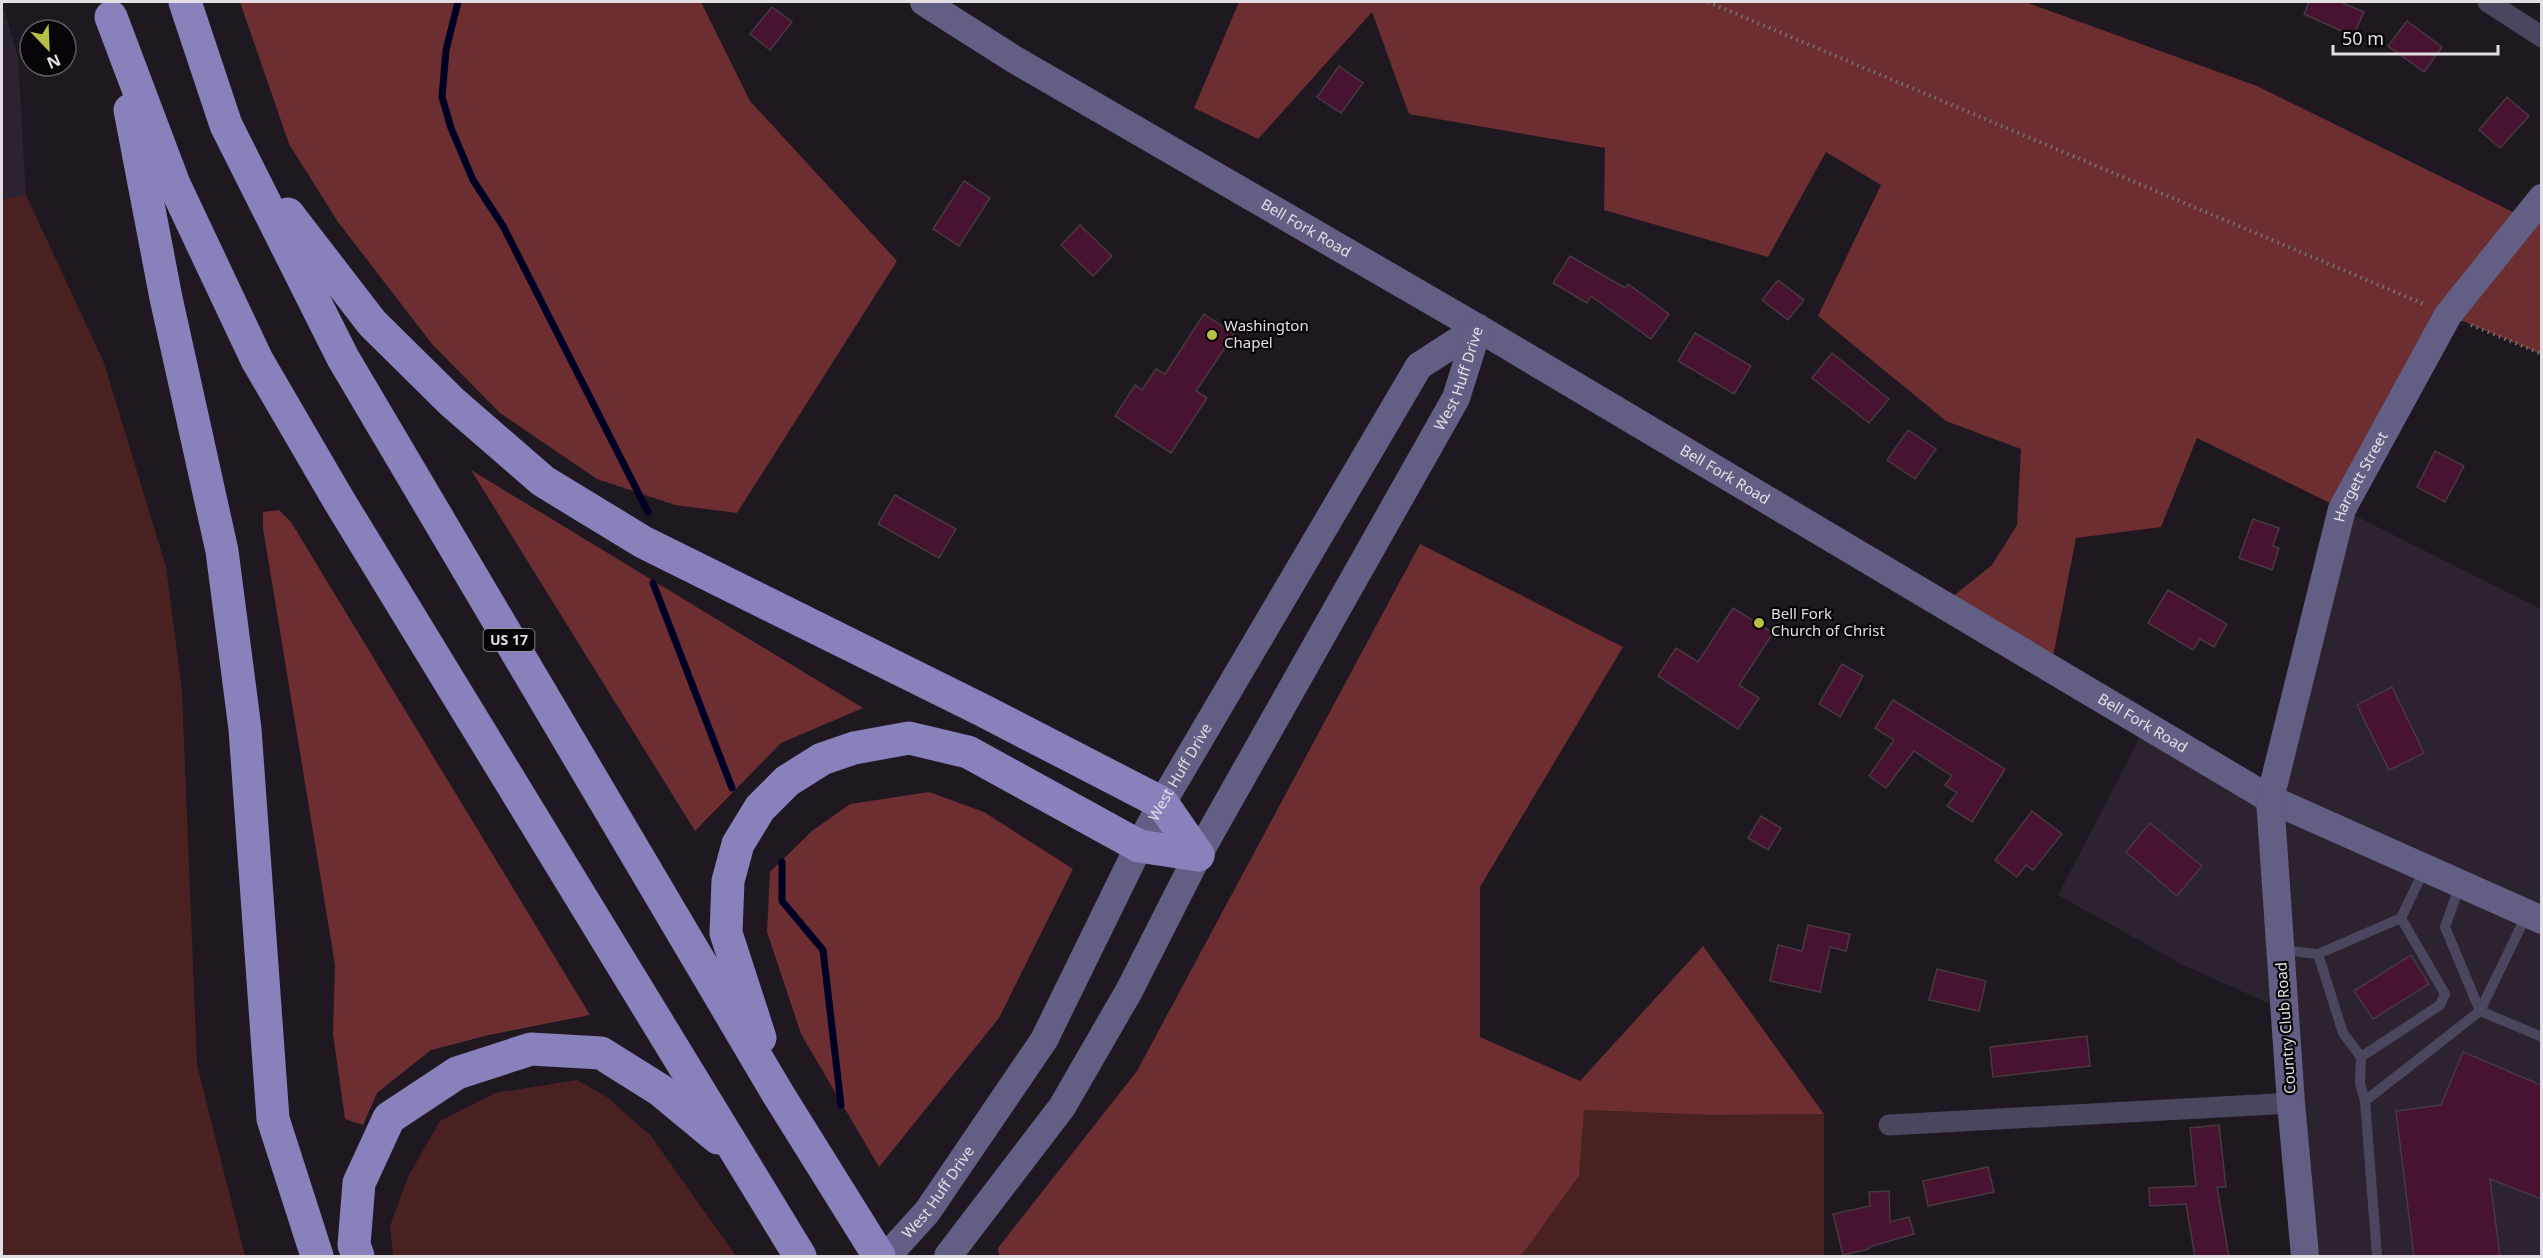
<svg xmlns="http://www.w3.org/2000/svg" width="2543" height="1258" viewBox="0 0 2543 1258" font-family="'Noto Sans',sans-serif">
<rect width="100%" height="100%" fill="#1f1821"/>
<!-- built -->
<g fill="#2d222f">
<path d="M2 2 18 58 26 195 2 199Z"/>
<path d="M2342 509 2541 609V1256H2305L2284 1010 2183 965 2058 895 2146 726 2269 799Z"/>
</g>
<!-- green -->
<g fill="#4a2121">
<path d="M26 195 104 363 166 567 182 692 197 1065 245 1256H2V199Z"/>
<path d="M577 1080 607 1097 651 1136 736 1256H393L390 1226 409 1175 440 1121 495 1093Z"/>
<path d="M1583 1110 1710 1115 1824 1114V1256H1521L1579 1176Z"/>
</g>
<!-- forest -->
<g fill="#6c2e30">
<path d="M240 2H701L750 101 897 261 737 513 675 505 597 479 500 413 432 344 338 222 289 144Z"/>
<path d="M1239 2H2025L2257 86 2525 218 2541 198V354L2448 315 2342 509 2197 438 2161 527 2076 538 2052 662 1942 605 1992 565 2017 525 2021 449 1946 421 1818 316 1881 185 1826 152 1768 257 1604 210 1605 148 1409 114 1372 12 1258 139 1194 108Z"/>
<path d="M471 470 863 708 781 743 695 831Z"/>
<path d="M279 510 291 522 590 1015 489 1035 431 1050 377 1093 363 1125 345 1119 333 1034 335 965 263 528V512Z"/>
<path d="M1420 544 1623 647 1480 887V1037L1580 1081 1703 946 1824 1114 1710 1115 1584 1110 1579 1176 1521 1256H999L998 1248 1137 1071Z"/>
<path d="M929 792 984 812 1073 869 999 1018 879 1167 801 1034 767 932 770 872 812 831 850 804Z"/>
</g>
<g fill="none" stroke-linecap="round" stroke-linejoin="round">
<!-- stream -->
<g stroke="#000024" stroke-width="7">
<path d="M458 2 446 50 442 97 451 128 473 180 503 226 648 512"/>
<path d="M653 583 732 788"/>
<path d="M782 862V901L823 950 841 1105"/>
</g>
</g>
<!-- building -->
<g fill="#481330" stroke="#463a3f" stroke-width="1.5">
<path d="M2309 2H2340L2364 12 2353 36 2304 14Z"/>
<path d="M772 7 792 22 770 50 750 34Z"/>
<path d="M2407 21 2442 47 2424 72 2388 46Z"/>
<path d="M1339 66 1363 83 1341 113 1317 97Z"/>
<path d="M2507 97 2529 116 2500 148 2479 130Z"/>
<path d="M964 181 990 198 959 246 933 229Z"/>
<path d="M1080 225 1112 256 1093 276 1061 245Z"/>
<path d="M1570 256 1625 288 1628 284 1669 314 1651 339 1591 296 1587 303 1553 283Z"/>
<path d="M1778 280 1804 300 1788 320 1762 300Z"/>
<path d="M1204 314 1234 334 1196 391 1207 398 1171 453 1115 416 1135 385 1142 390 1156 369 1165 374Z"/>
<path d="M1695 333 1751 366 1734 394 1678 361Z"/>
<path d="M1832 353 1889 399 1869 423 1812 378Z"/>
<path d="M1908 430 1936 449 1915 479 1887 460Z"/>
<path d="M2435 451 2464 466 2445 502 2417 487Z"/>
<path d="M895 495 956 529 939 558 878 524Z"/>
<path d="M2253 519 2279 528 2273 546 2279 548 2272 570 2239 558Z"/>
<path d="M2168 590 2227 624 2214 647 2200 639 2193 650 2148 623Z"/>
<path d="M1733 608 1773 633 1739 685 1759 698 1738 729 1658 676 1676 648 1698 662Z"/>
<path d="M1842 664 1863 676 1840 717 1819 704Z"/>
<path d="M2392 687 2424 753 2389 770 2357 705Z"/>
<path d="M1893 700 2005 769 1972 822 1947 806 1957 793 1945 785 1952 776 1914 751 1886 788 1869 776 1894 740 1875 728Z"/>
<path d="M2032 811 2062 834 2033 870 2026 865 2017 877 1995 860Z"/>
<path d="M1761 816 1781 828 1768 850 1748 838Z"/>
<path d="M2150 823 2202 866 2177 896 2126 852Z"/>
<path d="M1808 925 1850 934 1846 951 1830 947 1820 992 1770 981 1778 945 1802 951Z"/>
<path d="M2411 955 2429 984 2373 1019 2354 991Z"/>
<path d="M1937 969 1986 981 1979 1011 1929 1000Z"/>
<path d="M2087 1036 2090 1066 1993 1077 1990 1047Z"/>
<path d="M2463 1052 2541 1085V1199L2490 1179 2500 1257H2414L2396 1111 2441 1105Z"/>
<path d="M2219 1125 2226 1187H2217L2229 1257H2195L2186 1204 2150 1206 2149 1188 2196 1186 2190 1128Z"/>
<path d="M1988 1167 1994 1192 1928 1206 1923 1181Z"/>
<path d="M1889 1191 1890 1222 1909 1217 1914 1234 1869 1247V1249L1843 1255 1833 1214 1870 1206 1869 1192Z"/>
</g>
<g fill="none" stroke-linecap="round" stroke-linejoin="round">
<!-- path -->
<g stroke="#787279" stroke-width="4" stroke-dasharray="1.5 4.5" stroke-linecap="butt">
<path d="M1708 2 2426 305"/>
<path d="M2471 325 2542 354"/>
</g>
<!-- lane -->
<g stroke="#49465e" stroke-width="10">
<path d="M2527 914 2480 1011 2542 1037"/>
<path d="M2281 950 2318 954 2343 1033 2361 1057 2440 1005 2445 994 2401 918"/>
<path d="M2318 954 2401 918 2425 868"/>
<path d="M2361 1057 2360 1083 2365 1101"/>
<path d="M2377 1256 2365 1101 2480 1011 2445 927 2460 885"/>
</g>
<!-- street -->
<g stroke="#49465e" stroke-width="21">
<path d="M2488 2 2542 37"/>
<path d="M1889 1125 2291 1103"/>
</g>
<!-- secondary -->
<g stroke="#625e84" stroke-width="28">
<path id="s1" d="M924 2 1012 58 1478 328 2270 799 2542 920"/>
<path id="s2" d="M887 1256 927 1212 1044 1040 1139 846 1162 803 1419 366 1478 328"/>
<path id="s3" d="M948 1256 1062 1107 1129 991 1198 855 1456 398 1478 328"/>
<path id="s4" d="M2305 1256 2291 1103 2270 799 2342 509 2448 315 2542 198"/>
</g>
<!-- highway -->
<g stroke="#8881bc" stroke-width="33">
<path d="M185 2 226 125 343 358 778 1094 879 1256"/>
<path d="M111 17 174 184 257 360 338 499 800 1256"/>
<path d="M130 110 166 298 222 551 245 729 273 1119 317 1256"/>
<path d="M288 214 372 323 452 402 543 481 643 542 982 710 1162 803 1198 855"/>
<path d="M760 1038 726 933 728 881 738 844 760 808 787 781 822 759 854 748 909 738 968 752 1139 846 1198 855"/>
<path d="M358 1256 354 1245 359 1183 389 1118 457 1073 531 1049 601 1053 660 1090 718 1138"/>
</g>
</g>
<!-- markers -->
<g fill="#b9c046" stroke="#070508" stroke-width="2">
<circle cx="1212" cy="335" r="6"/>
<circle cx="1759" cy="623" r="6"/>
</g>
<g text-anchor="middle" stroke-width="4.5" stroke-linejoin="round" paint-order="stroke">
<!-- shield labels -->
<rect fill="#070508" stroke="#a19da2" stroke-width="1.5" x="483.5" y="629" width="51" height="22" rx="4.5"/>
<g font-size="14" font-weight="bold" fill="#e3dee4">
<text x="509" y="645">US 17</text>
</g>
<!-- street labels -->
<g font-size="15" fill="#e3dee4" stroke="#070508">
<text dy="5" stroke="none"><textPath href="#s1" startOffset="444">Bell Fork Road</textPath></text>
<text dy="5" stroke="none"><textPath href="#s3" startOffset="1018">West Huff Drive</textPath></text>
<text dy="5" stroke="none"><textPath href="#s1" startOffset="930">Bell Fork Road</textPath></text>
<text dy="5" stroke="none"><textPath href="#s4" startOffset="794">Hargett Street</textPath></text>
<text dy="5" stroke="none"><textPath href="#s1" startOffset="1416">Bell Fork Road</textPath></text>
<text dy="5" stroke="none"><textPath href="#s2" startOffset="568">West Huff Drive</textPath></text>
<text transform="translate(2286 1028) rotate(-94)" y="5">Country Club Road</text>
<text dy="5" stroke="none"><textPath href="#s2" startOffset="82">West Huff Drive</textPath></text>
</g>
<!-- poi labels -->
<g font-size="15" fill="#e3dee4" stroke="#070508" text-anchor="start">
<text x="1224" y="331">Washington<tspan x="1224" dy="17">Chapel</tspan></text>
<text x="1771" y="619">Bell Fork<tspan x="1771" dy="17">Church of Christ</tspan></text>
</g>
</g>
<!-- border -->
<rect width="2543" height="1258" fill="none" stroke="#e3dee4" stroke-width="6"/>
<!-- north arrow -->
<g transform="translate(48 48) rotate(157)"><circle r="28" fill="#070508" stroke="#5f5c60" stroke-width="1.5"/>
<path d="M0-4.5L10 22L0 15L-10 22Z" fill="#b9c046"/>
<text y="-9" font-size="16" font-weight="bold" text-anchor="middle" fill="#e3dee4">N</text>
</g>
<!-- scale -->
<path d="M2333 45v9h165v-9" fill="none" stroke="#e3dee4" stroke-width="3"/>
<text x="2342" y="45" font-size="18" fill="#e3dee4" stroke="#070508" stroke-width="4.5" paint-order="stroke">50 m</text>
</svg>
